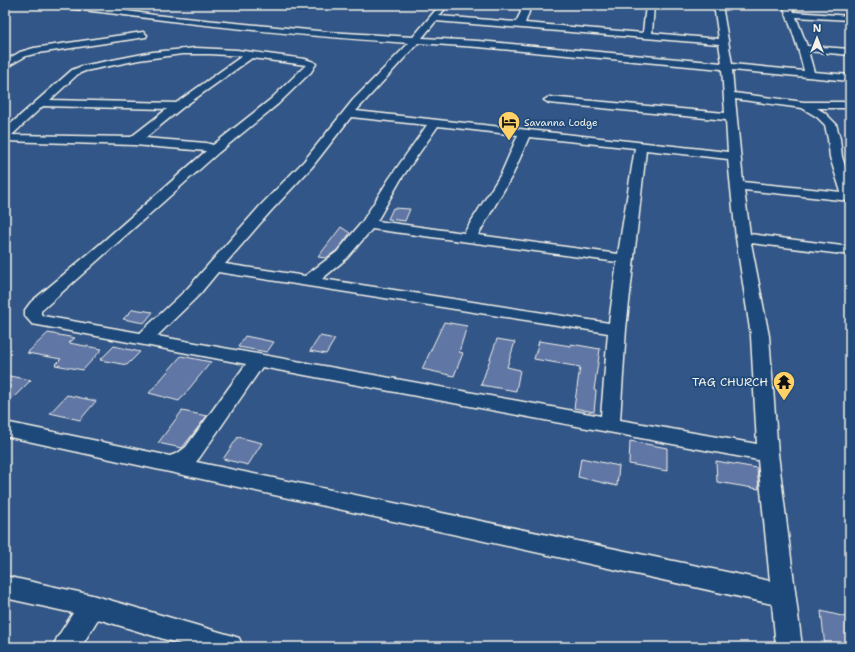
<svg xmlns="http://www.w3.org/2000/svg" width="855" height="652" viewBox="0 0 855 652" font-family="'Shantell Sans',sans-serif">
<rect width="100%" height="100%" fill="#325687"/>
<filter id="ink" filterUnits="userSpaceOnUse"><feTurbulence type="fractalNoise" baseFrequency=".025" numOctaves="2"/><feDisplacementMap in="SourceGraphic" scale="8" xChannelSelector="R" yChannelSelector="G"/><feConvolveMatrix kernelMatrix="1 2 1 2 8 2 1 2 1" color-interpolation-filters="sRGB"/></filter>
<g filter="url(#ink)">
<!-- building -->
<g fill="#6076a5" stroke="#f4f1e8">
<path d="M393 208 410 209 405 221 388 219Z"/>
<path d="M341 227 350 233 343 243 336 251 326 258 318 257Z"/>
<path d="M133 309 153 312 144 323 123 319Z"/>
<path d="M444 322 467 326 459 352 463 353 454 376 422 369Z"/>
<path d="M48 333 75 338 69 343 102 349 83 370 55 365 61 359 27 353Z"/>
<path d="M245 336 274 342 267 352 238 347Z"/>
<path d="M320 336 335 339 326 354 310 351Z"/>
<path d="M497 339 515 342 507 367 520 370 516 391 481 385Z"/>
<path d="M539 341 571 346V344L600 349 594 390 596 391 594 412 574 408 580 367 534 359Z"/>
<path d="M114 346 140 352 127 365 100 360Z"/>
<path d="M181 356 211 362 179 401 149 393Z"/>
<path d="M9 376 31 380 5 406V379Z"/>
<path d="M67 395 96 401 80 420 50 413Z"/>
<path d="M182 411 207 416 182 448 158 443Z"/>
<path d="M238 437 262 443 248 465 223 459Z"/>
<path d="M630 441 667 448V471L629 464Z"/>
<path d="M581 458 619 466 617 486 578 477Z"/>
<path d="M716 461 757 468 759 489 717 482Z"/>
<path d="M821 611 850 618V647H825Z"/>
</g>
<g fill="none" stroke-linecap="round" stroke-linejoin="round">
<!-- minor casing -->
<g stroke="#f4f1e8" stroke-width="3">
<g id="minor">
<path d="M50 5H88L154 15 328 32 413 37 440 5H448L439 16 516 22 521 12 519 5H527L529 12 525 23 643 33 646 5H654L652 33 719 39 714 5H722L732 64 804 71C799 48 790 25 783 5H791L794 12 850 16V20L796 17 807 46 850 49V55L808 51 814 72 850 75V81L732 70 734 93 804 102H850V108H817L825 113 836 124 840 139 842 157 850 180V201L744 190 750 234 850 247V255L751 243 769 336 778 454 802 647H776L772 604 5 436V422L170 456 178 453 186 447 246 364 38 325 32 324 25 316V310L31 302 99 245 206 151 134 145 5 141V129L72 70 82 66 153 52 196 48 237 50 305 59 314 62 316 64 311 72 278 104 218 153 41 311V314L43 316 140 333 187 289 260 206 304 161 353 100 409 43C309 36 209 27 109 13 101 12 53 7 50 5ZM436 21 719 44 722 63 478 41 422 38ZM418 43 478 47 722 69 725 113 549 97 544 100 549 103 726 120 728 152 356 111ZM182 54H210L242 56 176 103 50 100 78 74 85 71 139 60ZM252 58 306 65 271 99 213 145 206 143 145 138 182 108ZM735 99 802 108 817 117 825 125 828 139 830 157 841 192 743 182ZM43 106 167 109 131 137 12 135ZM351 117 427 125 389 179 362 222 337 252 305 276 225 264 270 212 312 167ZM438 126 518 135 501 174 464 233 377 221 401 179ZM529 137 635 148 618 254 478 235 513 174ZM646 150 728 159 736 238 751 336 757 444 620 420 626 329ZM372 229 617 262 609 323 322 279 347 258ZM218 272 608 333 601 416 157 336 199 295ZM262 367 758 460 770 581 196 462 200 457Z"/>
<path d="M143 32 147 35 146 37 38 53 26 56 5 68V61L20 52 34 48Z"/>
<path d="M5 576 92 595 230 635 239 638 243 647H190L98 619 81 647H53L57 638 73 613 5 598Z"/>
</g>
</g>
<!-- minor -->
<use href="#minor" fill="#1f4a7a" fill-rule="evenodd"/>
</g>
</g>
<!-- icons -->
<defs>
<g id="hotel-pin" transform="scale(1.15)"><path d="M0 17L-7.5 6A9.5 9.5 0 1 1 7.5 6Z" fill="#ffd166" stroke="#1f4a7a"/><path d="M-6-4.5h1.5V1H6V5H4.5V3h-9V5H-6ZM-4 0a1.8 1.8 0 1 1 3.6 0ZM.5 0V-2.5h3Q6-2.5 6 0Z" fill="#111"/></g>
<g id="temple-pin" transform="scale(1.15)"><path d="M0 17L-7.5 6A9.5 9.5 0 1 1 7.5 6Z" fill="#ffd166" stroke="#1f4a7a"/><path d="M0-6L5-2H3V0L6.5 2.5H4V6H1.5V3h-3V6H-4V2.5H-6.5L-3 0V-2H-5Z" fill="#111"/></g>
</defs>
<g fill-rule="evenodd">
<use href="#hotel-pin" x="509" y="122"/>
<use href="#temple-pin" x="784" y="382"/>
</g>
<g text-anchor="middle" stroke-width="3.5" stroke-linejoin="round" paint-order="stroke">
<!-- far-poi labels -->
<g font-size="10" fill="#f4f1e8" stroke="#1f4a7a" text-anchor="start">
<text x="524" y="126">Savanna Lodge</text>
</g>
<!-- poi labels -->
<g font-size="12" fill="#f4f1e8" stroke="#1f4a7a" text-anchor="end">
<text x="768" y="386">TAG CHURCH</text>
</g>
</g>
<!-- margin -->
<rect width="855" height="652" fill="none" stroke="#1f4a7a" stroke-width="20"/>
<rect x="10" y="10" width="835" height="632" fill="none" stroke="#f4f1e8" stroke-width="1.5" filter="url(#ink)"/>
<!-- north arrow -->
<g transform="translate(817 38)" stroke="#1f4a7a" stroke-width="3" paint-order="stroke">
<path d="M0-3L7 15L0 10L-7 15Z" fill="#f4f1e8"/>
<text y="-6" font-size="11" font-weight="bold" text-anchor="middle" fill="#f4f1e8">N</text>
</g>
</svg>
